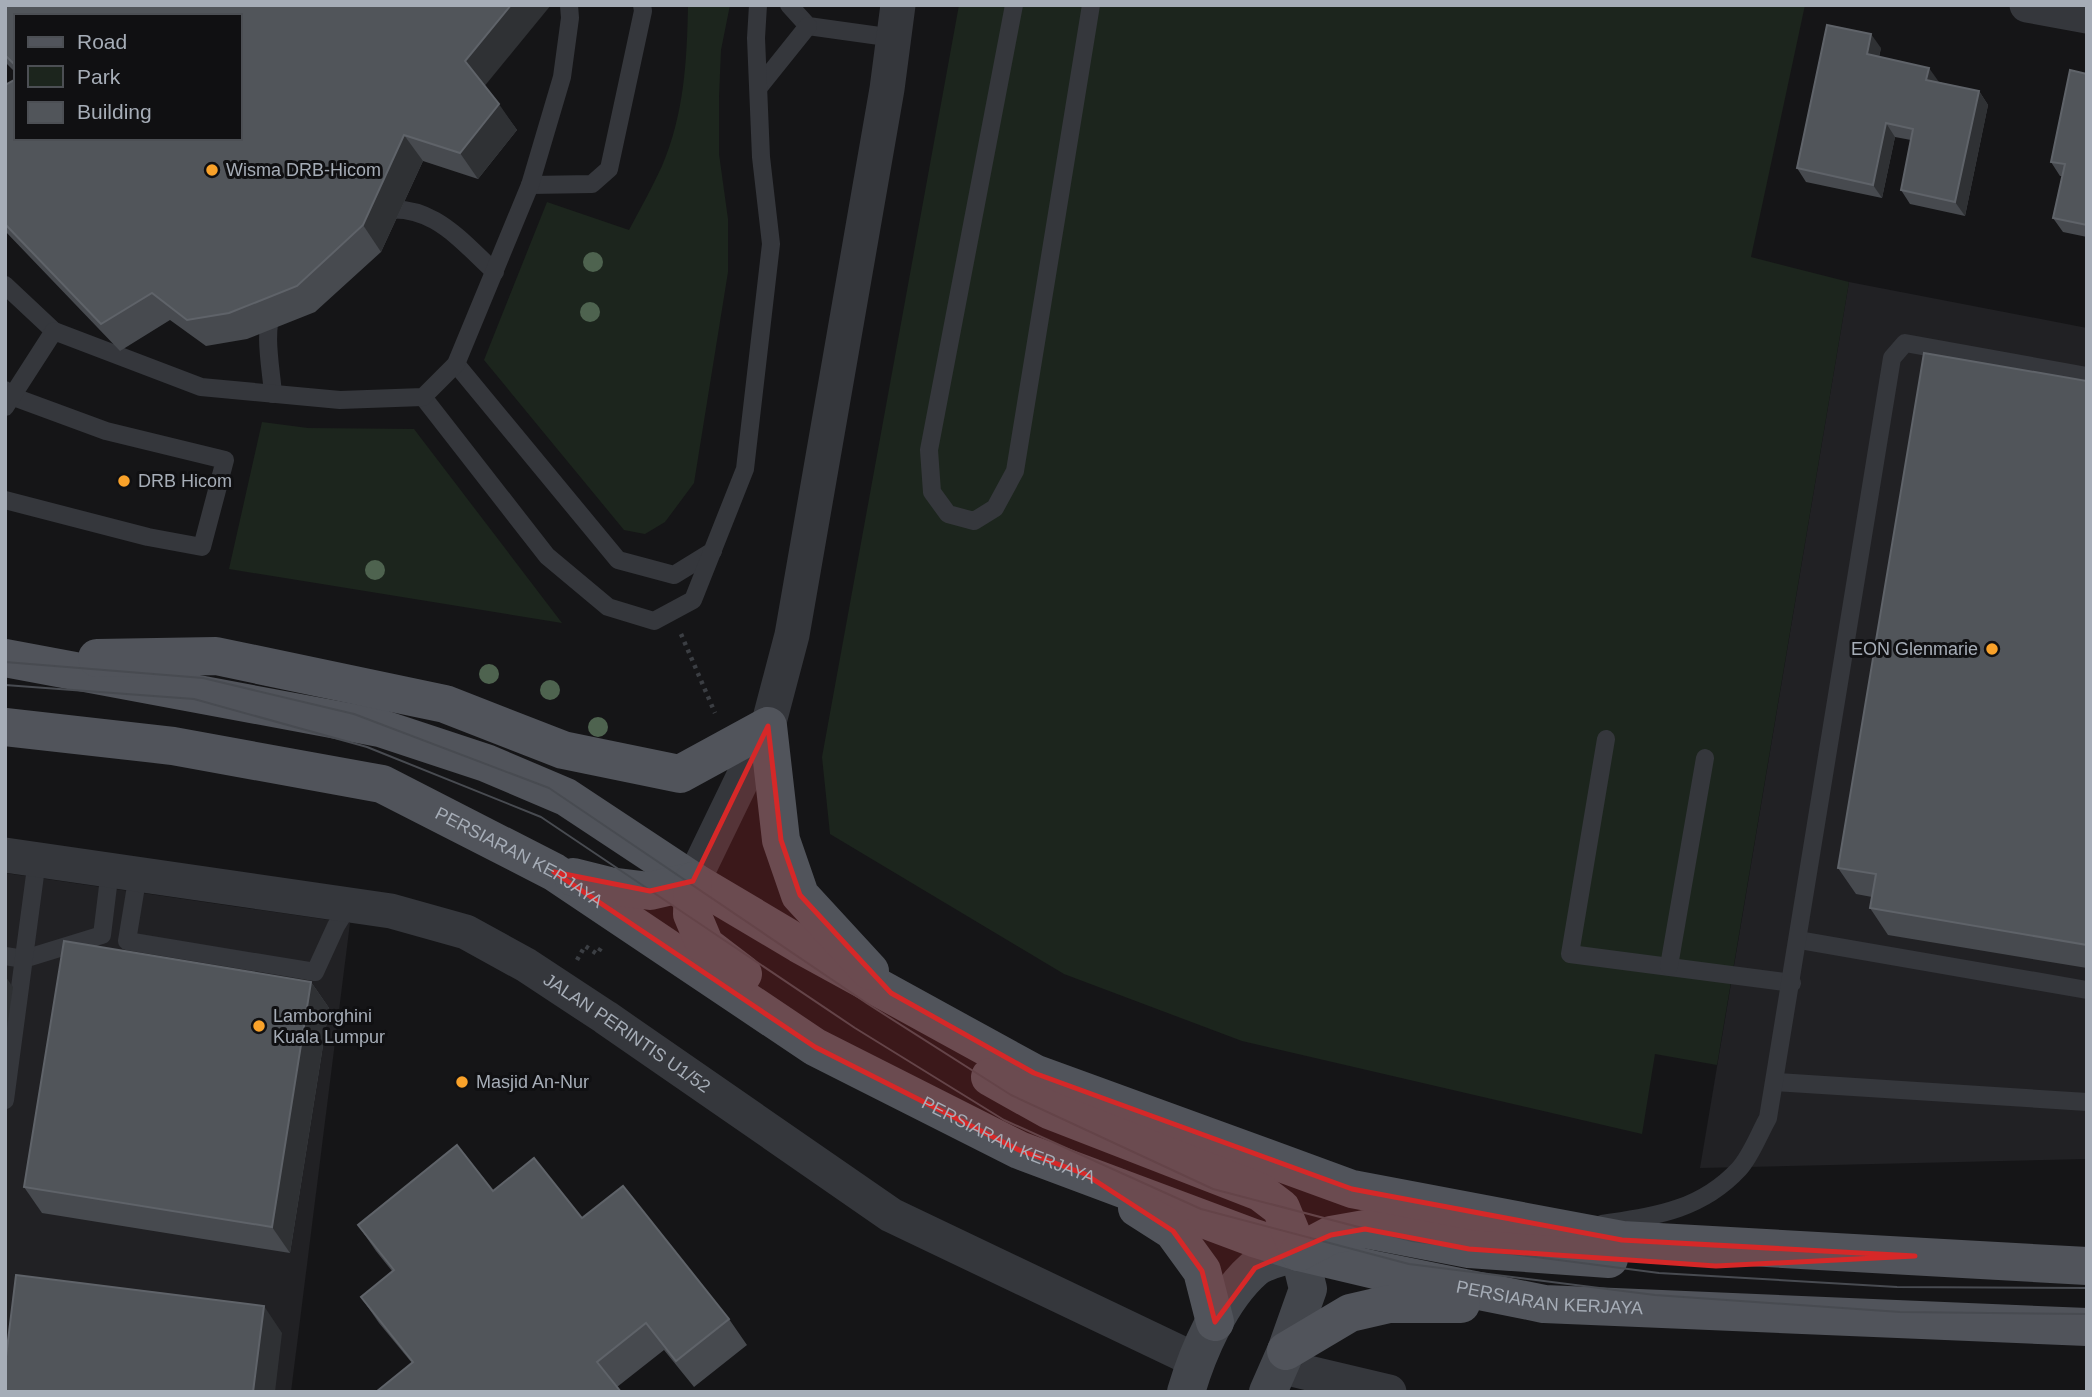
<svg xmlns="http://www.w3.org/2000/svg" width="2092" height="1397" viewBox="0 0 2092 1397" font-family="Helvetica,sans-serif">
<rect width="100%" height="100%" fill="#151517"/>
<!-- built -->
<g fill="#212124">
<path d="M1849 282 2087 328V1159L1700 1168Z"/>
<path d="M5 873 350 923 291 1392H5Z"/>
</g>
<!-- green -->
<g fill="#1c251d">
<path d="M688 5H730L721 50 719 97V154L728 219V272L694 483 665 522 645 534 624 530 484 360 547 202 629 230C640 209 652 188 662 166 684 115 687 61 688 5Z"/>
<path d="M959 5H1805L1751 257 1849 282 1717 1065 1655 1054 1642 1134 1242 1041 1064 974 830 834 822 757Z"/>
<path d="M262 422 308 428 414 429 562 623 229 569Z"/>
</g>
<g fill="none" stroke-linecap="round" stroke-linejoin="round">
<!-- path -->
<g stroke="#3b3e43" stroke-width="4.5" stroke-dasharray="3.5 5" stroke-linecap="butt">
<path d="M681 634 715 713"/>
<path d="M577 960 585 946 597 954 601 948"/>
</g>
<!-- lane -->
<g stroke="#35373c" stroke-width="18">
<path d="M789 5 808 26 894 38"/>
<path d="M1014 5 929 450 932 492 948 514 974 521 995 508 1015 471 1091 5"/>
<path d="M759 87 808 26"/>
<path d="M530 185 592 184 609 169 643 11 642 5"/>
<path d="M378 211C431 201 460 240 495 272"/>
<path d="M5 285 54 331"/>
<path d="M273 307C263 333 271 367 273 394"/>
<path d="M456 364 618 560 674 575 713 551"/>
<path d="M5 390 11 396 106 431 225 460 202 547 148 537 5 500"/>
<path d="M423 397 547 556 608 607 654 621 693 600 745 469 771 244 761 157 756 38 758 5"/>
<path d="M5 407 54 331 201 387 340 400 423 397 456 364 530 185 562 77 570 18 569 5"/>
<path d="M1606 739 1570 954 1792 983"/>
<path d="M138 874 127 941 315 972 336 926 349 905"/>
<path d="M1799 940 2087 990"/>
<path d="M5 956 24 959 102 935 110 870"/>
<path d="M1669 966 1705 758"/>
<path d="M1776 1082 2087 1102"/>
<path d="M5 1100 37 860"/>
<path d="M1602 1224C1654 1216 1700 1211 1739 1169 1751 1156 1759 1134 1768 1118L1892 358 1905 343 2087 376"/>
</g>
<!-- street -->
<g stroke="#35373c" stroke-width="35">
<path d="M2027 5 2087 16"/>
<path id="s1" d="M5 855 391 911 466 932 526 965 605 1017 891 1215 1195 1360"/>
<path d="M693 881 768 726 792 635 887 89 898 5"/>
<path d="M1279 1366 1389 1392"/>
</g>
<!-- secondary -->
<path stroke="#43464c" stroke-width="38" d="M1186 1392C1198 1351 1221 1298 1254 1269 1264 1260 1286 1256 1299 1252L1308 1289 1286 1351 1268 1392"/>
<!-- primary -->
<g stroke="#51545b" stroke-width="38">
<path d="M5 658 380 728 486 763 566 797 693 881 799 944 1034 1073 1352 1189 1622 1240 2087 1266"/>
<path d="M97 658 216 656 445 704 563 750 680 774 768 726 781 840 800 895 870 971"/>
<path id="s2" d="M5 727 173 746 382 784 554 872 815 1047 1019 1150 1254 1238 1299 1252 1375 1270 1544 1304 2087 1327"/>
<path d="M573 877 609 886 650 891 693 881"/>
<path d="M693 881 692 914 705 945 743 974"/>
<path d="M990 1077 1049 1110 1260 1192 1281 1208 1299 1252"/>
<path d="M1137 1208 1173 1231 1202 1271 1215 1322"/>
<path d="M1299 1252 1331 1235 1365 1229 1469 1249 1609 1259"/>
<path d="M1286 1351 1350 1313 1389 1304H1461"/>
</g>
<!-- tram -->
<g stroke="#484b51" stroke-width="2">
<path d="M5 662 203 678 354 714 549 788 868 1004 1011 1095 1213 1189 1412 1241 1659 1273 1897 1287 2087 1288"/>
<path d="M5 685 194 699 367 747 541 817 855 1028 1004 1120 1201 1209 1409 1264 1655 1295 1900 1312 2087 1314"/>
</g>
</g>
<!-- trees -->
<g fill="#4e634f">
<circle cx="593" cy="262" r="10"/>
<circle cx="590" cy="312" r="10"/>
<circle cx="375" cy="570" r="10"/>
<circle cx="489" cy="674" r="10"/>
<circle cx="550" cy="690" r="10"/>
<circle cx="598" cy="727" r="10"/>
</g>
<!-- wall -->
<g fill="#474a4f">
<path d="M5 5 485 86 517 130 478 179 423 161 381 252 315 312 247 339 206 346 170 320 120 351 5 231V85L240 138 16 16V73L5 62Z"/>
<path d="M1881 48 1879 57 1938 82 1979 91 1988 105 1965 216 1910 204 1901 190 1911 140 1895 137 1882 198 1806 182 1797 168Z"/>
<path d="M2087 74V237L2063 232 2053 218 2062 176H2060L2051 162Z"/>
<path d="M2087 381V968L1888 935 1870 908 1872 897 1856 894 1838 868Z"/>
<path d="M311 982 329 1008 290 1253 42 1213 24 1187Z"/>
<path d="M493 1191 582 1218 729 1319 747 1345 694 1387 664 1350 617 1387 412 1363 379 1323 361 1297 392 1271 376 1251 358 1225Z"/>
</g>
<!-- shaded-wall -->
<g fill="#2f3134">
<path d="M511 5H551L483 88 465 61Z"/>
<path d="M1871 34 1881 48 1876 68 1867 54Z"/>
<path d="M1929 68 1939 82 1936 94 1926 80Z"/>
<path d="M1979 91 1988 105 1965 216 1955 202Z"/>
<path d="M499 104 517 130 478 179 460 153Z"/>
<path d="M1886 123 1895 137 1882 198 1873 185Z"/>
<path d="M404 135 423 161 381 252 363 225Z"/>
<path d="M5 976 13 987 5 1041Z"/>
<path d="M311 982 329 1008 290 1253 272 1227Z"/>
<path d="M264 1306 282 1333 275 1392H253Z"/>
</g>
<!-- building -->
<g fill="#51555a" stroke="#5f6369" stroke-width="2">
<path d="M5 5H511L465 61 499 104 460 153 404 135 363 225 297 286 229 313 187 320 152 293 101 324 5 224V85L16 79V138H240V16H16V66L5 55Z"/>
<path d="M1827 25 1871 34 1867 54 1929 68 1926 80 1979 91 1955 202 1901 190 1913 129 1886 123 1873 185 1797 168Z"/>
<path d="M2070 70 2087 74V225L2053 218 2065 164 2051 162Z"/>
<path d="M1924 353 2087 381V945L1870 908 1876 874 1838 868Z"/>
<path d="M64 941 311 982 272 1227 24 1187Z"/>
<path d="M457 1145 493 1191 534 1158 582 1218 623 1186 729 1319 676 1361 646 1323 597 1362 621 1392H376L413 1362 361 1297 394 1270 358 1225Z"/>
<path d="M16 1275 264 1306 253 1392H5V1365Z"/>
</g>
<!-- marked area -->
<path fill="#d62828" fill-opacity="0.2" stroke="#d62828" stroke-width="5" stroke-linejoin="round" d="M768 726 781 840 800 895 891 993 1034 1073 1352 1189 1622 1240 1915 1256 1716 1266 1469 1249 1365 1229 1331 1235 1255 1268 1215 1322 1202 1271 1173 1231 1085 1174 1019 1150 815 1047 554 872 650 891 693 881Z"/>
<!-- markers -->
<g fill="#f9a22a" stroke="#101012" stroke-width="2.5">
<circle cx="212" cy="170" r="7"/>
<circle cx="124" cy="481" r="7"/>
<circle cx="1992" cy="649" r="7"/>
<circle cx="259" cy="1026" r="7"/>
<circle cx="462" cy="1082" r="7"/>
</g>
<g text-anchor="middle" stroke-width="6" stroke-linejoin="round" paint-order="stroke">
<!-- poi labels -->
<g font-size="18" fill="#a6adb7" stroke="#101012" text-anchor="start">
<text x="226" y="176">Wisma DRB-Hicom</text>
<text x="138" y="487">DRB Hicom</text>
<text x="1978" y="655" text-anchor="end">EON Glenmarie</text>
<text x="273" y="1022">Lamborghini<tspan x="273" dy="21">Kuala Lumpur</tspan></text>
<text x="476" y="1088">Masjid An-Nur</text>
</g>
<!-- street labels -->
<g font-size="18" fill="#a6adb7" stroke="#101012">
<text dy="6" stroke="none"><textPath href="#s2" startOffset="537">PERSIARAN KERJAYA</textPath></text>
<text dy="6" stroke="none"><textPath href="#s1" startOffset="658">JALAN PERINTIS U1/52</textPath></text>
<text dy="6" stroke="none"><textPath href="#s2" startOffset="1104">PERSIARAN KERJAYA</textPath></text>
<text dy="6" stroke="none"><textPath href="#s2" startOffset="1671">PERSIARAN KERJAYA</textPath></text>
</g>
</g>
<!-- border -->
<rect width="2092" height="1397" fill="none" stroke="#a6adb7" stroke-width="14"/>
<!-- legend -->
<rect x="14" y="14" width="228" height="126" fill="#101012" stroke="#4c4f54" stroke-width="2"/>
<rect x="28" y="37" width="35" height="10" fill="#51545b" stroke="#4c4f54" stroke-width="2"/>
<text x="77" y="49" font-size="21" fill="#a6adb7">Road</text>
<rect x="28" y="66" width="35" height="21" fill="#1c251d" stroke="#4c4f54" stroke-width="2"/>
<text x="77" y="84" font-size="21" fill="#a6adb7">Park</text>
<rect x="28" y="102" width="35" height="21" fill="#51555a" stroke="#4c4f54" stroke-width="2"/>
<text x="77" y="119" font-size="21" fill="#a6adb7">Building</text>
</svg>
